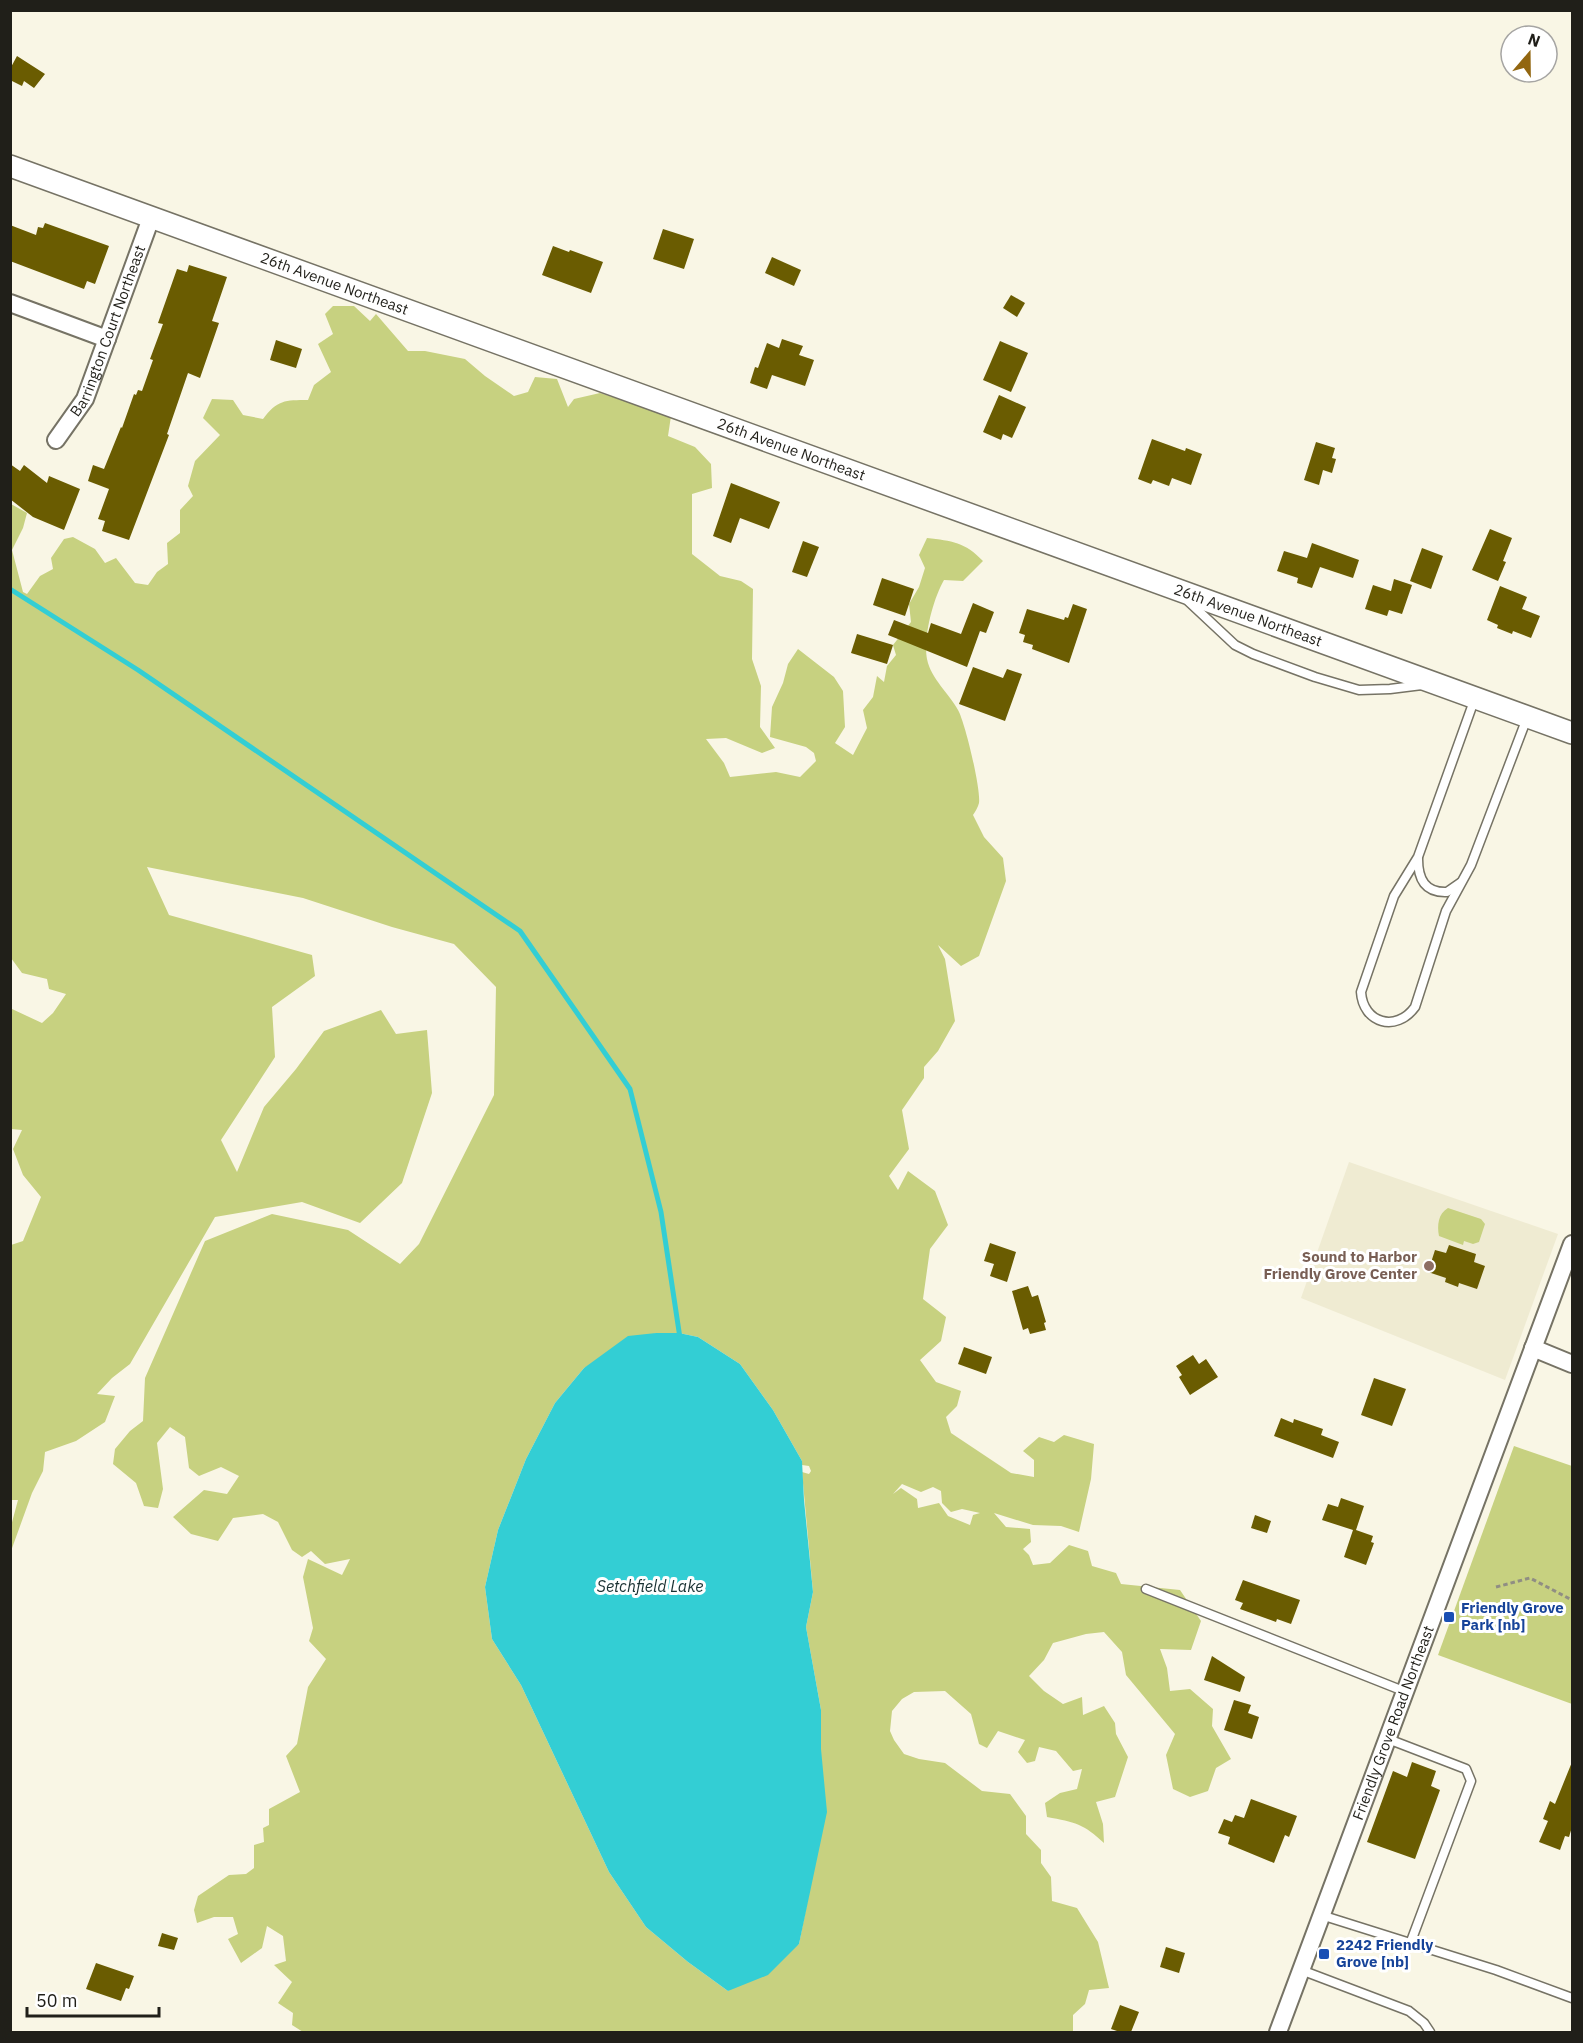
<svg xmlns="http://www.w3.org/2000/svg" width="1583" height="2043" viewBox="0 0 1583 2043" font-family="'IBM Plex Sans',sans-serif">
<rect width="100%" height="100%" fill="#f9f6e5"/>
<!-- built -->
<path fill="#efebd2" d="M1349 1162 1558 1234 1505 1380 1301 1298Z"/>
<!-- green -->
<g fill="#c7d180" fill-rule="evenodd">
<path d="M333 306H354L370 321 376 314 408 351H425L465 359 485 376 514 396 528 392 535 377 557 379 568 407 574 399 600 393 671 416 668 436 695 447 711 464 712 488 692 494V554L720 576 741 581 753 589 752 659 761 686 760 727 775 748 762 753 726 738 706 739 724 763 730 777 776 772 800 777 816 761 814 753 806 747 770 737 772 707 783 683 788 664 798 649 834 677 843 691 845 727 835 743 853 755 867 728 863 710 873 697 877 676 884 682 887 666 896 655 893 645 911 622 909 604 919 587 925 568 919 555 927 538C952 541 965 542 983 561L963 581 944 580C933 599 923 638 927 659 931 679 949 693 958 710 965 722 981 789 979 803 978 807 975 812 973 815L984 837 1003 858 1006 881 979 956 961 966 938 945 945 959 955 1021 938 1051 924 1067V1078L902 1110 909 1149 889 1176 898 1190 908 1171 935 1191 948 1225 930 1249 923 1299 946 1317 941 1341 920 1360 936 1382 961 1391 957 1406 946 1417 951 1433 1011 1473 1034 1477V1460L1023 1451 1039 1437 1054 1442 1064 1435 1094 1444 1091 1479 1079 1532 1061 1526 1033 1525 994 1513 1006 1527 1030 1529 1031 1542 1023 1549 1029 1555 1033 1565 1050 1563 1069 1545 1088 1551 1092 1566 1116 1573 1121 1584 1180 1590 1201 1621 1191 1650 1160 1649 1167 1668 1170 1691 1190 1689 1213 1709 1212 1726 1231 1759 1216 1768 1208 1791 1190 1797 1173 1789 1166 1755 1175 1734 1126 1675 1122 1652 1104 1632 1086 1634 1053 1643 1044 1660 1029 1676 1044 1691 1063 1704 1082 1697 1083 1715 1104 1706 1115 1723 1116 1734 1128 1757 1115 1797 1096 1802 1103 1824 1104 1843C1084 1824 1075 1822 1047 1817L1045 1803 1060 1793 1077 1789 1082 1769 1073 1771 1056 1751 1039 1747 1035 1761 1027 1763 1018 1752 1025 1740 998 1731 987 1748 979 1744 971 1714 945 1691 914 1692 902 1699 892 1711 890 1731 894 1740 904 1754 919 1759 945 1763 982 1791 1010 1794 1026 1816V1834L1041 1850V1863L1051 1877 1052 1901 1077 1908 1098 1942 1109 1988 1089 1990 1085 2004 1073 2015V2032H303L292 2025 293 2013 278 2003 292 1982 274 1965 286 1961 283 1936 267 1926 262 1948 241 1963 228 1939 238 1934 233 1917H214L197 1923 194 1910 198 1896 229 1875 246 1874 254 1868V1845L264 1842 263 1828 269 1825V1809L300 1792 286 1756 297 1744 308 1687 326 1659 309 1641 313 1628 303 1577 308 1559 342 1575 350 1559 325 1564 311 1551 302 1557 292 1550 278 1522 263 1514 233 1518 218 1541 191 1534 173 1517 204 1490 227 1494 239 1476 221 1467 199 1476 189 1468 185 1437 170 1427 157 1443 163 1489 158 1508 144 1506 136 1483 113 1464 115 1449 130 1431 143 1421 145 1378 205 1241 272 1214 348 1230 400 1264 419 1244 494 1095 496 987 454 944 392 927 303 898 147 867 169 915 312 955 315 976 272 1007 275 1057 221 1140 237 1172 264 1107 296 1069 324 1031 381 1010 396 1034 427 1030 432 1093 402 1183 360 1223 302 1202 215 1217 130 1364 112 1378 97 1394 115 1396 105 1422 76 1441 45 1452 43 1471 32 1493 11 1551V1526L18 1500H11V1245L23 1241 41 1197 23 1175 13 1149 22 1130 11 1129V1011L12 1009 42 1023 53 1013 66 994 49 989 47 979 22 973 11 958V504L27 513 23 528 12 550 23 592 27 594 40 576 53 569 51 558 64 539 73 537 95 549 105 563 116 558 135 583 148 585 157 572 168 564 167 543 180 533V510L193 496 188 486 195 461 220 435 203 418 212 399 233 400 243 415 263 419C277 400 285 400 308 400L314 385 331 372 318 344 333 334 325 314ZM656 1333H679L698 1337 740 1364 773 1410 802 1461V1465L809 1466 811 1471 809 1474 802 1472 813 1592 806 1627 821 1710V1749L809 1893 799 1944 728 1991 688 1962 646 1927 609 1872 521 1685 492 1639 485 1587 498 1530 526 1459 555 1403 584 1368ZM902 1484 921 1492 933 1487 941 1491 942 1503 951 1512 962 1509 980 1513 973 1515 970 1525 948 1516 939 1503 918 1508 917 1499 901 1488 893 1494Z"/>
<path d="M1448 1208 1481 1219 1485 1224 1479 1242 1473 1244 1464 1241 1463 1245 1439 1236C1437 1225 1438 1214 1448 1208Z"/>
<path d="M1514 1446 1572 1466V1704L1438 1655Z"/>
</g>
<!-- water -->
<path fill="#33ced4" d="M656 1333H679L698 1337 740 1364 773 1410 802 1461 804 1500 813 1592 806 1627 821 1710V1749L827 1812 799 1944 768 1975 728 1991 688 1962 646 1927 609 1872 521 1685 492 1639 485 1587 498 1530 526 1459 555 1403 584 1368 628 1336Z"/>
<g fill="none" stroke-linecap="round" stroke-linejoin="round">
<!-- stream -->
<path stroke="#33ced4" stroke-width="5" d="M10 589 138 670 520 931 630 1089 661 1212 680 1338"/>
</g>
<!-- building -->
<g fill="#6a5c01">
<path d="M17 56 45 74 34 88 24 81 22 86 10 80V69Z"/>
<path d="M45 223 109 246 95 284 87 281 84 289 10 261V225L36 235 38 227 43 228Z"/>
<path d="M663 229 694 239 684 269 653 259Z"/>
<path d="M553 246 569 252 570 250 603 262 591 293 542 275Z"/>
<path d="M772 257 801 270 794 286 765 273Z"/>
<path d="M189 265 227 277 212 321 219 323 200 378 188 373 167 434 169 435 129 540 102 531 105 521 98 519 109 489 88 481 93 465 104 469 121 427 122 428 134 394 136 395 138 390 142 391 153 360 150 359 163 324 158 323 177 269 187 272Z"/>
<path d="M1011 295 1025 303 1017 317 1003 308Z"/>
<path d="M782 339 803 346 799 355 814 360 805 386 772 375 767 389 750 383 755 367 758 368 767 343 779 348Z"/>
<path d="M276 340 302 349 296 368 270 360Z"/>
<path d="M1000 341 1028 353 1011 392 983 380Z"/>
<path d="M999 395 1026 407 1012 438 1003 434 1001 440 983 432Z"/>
<path d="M1152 439 1185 451 1186 448 1202 454 1191 485 1172 478 1169 486 1153 480 1151 484 1138 479Z"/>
<path d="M1316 442 1335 448 1332 458 1336 459 1332 473 1323 470 1319 485 1304 480Z"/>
<path d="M10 464 20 471 24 465 47 483 49 476 80 489 64 530 33 517 10 499Z"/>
<path d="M731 483 780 502 769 529 740 518 731 543 713 536Z"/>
<path d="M1490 529 1512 538 1503 561 1506 562 1498 581 1472 570Z"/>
<path d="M803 541 819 547 807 577 792 572Z"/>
<path d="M1312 543 1359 560 1353 578 1320 567 1312 588 1297 583 1298 578 1277 571 1284 551 1307 558Z"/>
<path d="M1422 548 1443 556 1431 589 1410 581Z"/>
<path d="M882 578 914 589 905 616 873 605Z"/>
<path d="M1394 579 1412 585 1402 614 1389 610 1387 616 1365 609 1373 585 1391 591Z"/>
<path d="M1500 586 1527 597 1522 609 1540 616 1531 638 1513 631 1512 634 1497 628 1498 625 1487 620Z"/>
<path d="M973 603 994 612 986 633 980 631 967 667 888 635 894 620 928 633 931 623 961 634Z"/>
<path d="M1073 604 1087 609 1069 663 1032 649 1033 645 1023 642 1025 635 1019 633 1027 609 1064 620 1065 617 1068 618Z"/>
<path d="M857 634 893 645 887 664 851 653Z"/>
<path d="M973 667 1003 678 1007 669 1022 674 1005 721 959 704Z"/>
<path d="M990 1243 1016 1252 1007 1282 990 1276 994 1264 984 1261Z"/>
<path d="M1449 1245 1476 1254 1474 1262 1485 1266 1477 1289 1459 1283 1458 1287 1445 1282 1446 1278 1428 1272 1435 1250 1446 1253Z"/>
<path d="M1028 1286 1032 1297 1038 1295 1046 1322 1044 1323 1046 1330 1030 1334 1028 1328 1023 1330 1012 1291Z"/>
<path d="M964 1347 992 1357 986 1374 958 1364Z"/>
<path d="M1193 1355 1199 1364 1206 1359 1218 1377 1190 1395 1179 1377 1182 1375 1176 1366Z"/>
<path d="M1374 1378 1406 1389 1392 1426 1361 1415Z"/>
<path d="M1281 1418 1293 1423 1294 1419 1323 1429 1321 1435 1339 1442 1333 1458 1274 1436Z"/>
<path d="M1341 1498 1364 1506 1356 1530 1373 1536 1371 1542 1374 1543 1366 1565 1344 1557 1353 1530 1322 1520 1328 1504 1338 1507Z"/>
<path d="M1255 1515 1271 1521 1267 1533 1251 1528Z"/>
<path d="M1243 1580 1300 1600 1291 1624 1277 1619 1276 1622 1240 1609 1243 1603 1235 1600Z"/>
<path d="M1212 1656 1245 1677 1240 1692 1204 1680Z"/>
<path d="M1234 1700 1251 1705 1248 1713 1259 1717 1252 1739 1224 1730Z"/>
<path d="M1412 1762 1436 1771 1431 1786 1440 1790 1415 1859 1367 1842 1393 1771 1407 1777Z"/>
<path d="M1572 1762V1827L1569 1837 1565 1836 1560 1850 1539 1842 1548 1821 1543 1819 1550 1801 1555 1804Z"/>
<path d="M1251 1799 1297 1816 1289 1837 1285 1835 1274 1863 1228 1844 1230 1837 1218 1833 1224 1819 1232 1822 1235 1815 1244 1818Z"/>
<path d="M162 1933 178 1938 174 1950 158 1946Z"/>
<path d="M1166 1947 1185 1953 1179 1973 1160 1967Z"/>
<path d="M96 1963 134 1976 129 1989 126 1988 121 2001 86 1989Z"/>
<path d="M1120 2005 1139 2012 1131 2032H1120L1111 2029Z"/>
</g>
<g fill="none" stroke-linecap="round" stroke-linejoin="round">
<!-- service casing -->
<g stroke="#767365" stroke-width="11">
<g id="service">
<path d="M1188 601 1235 645 1253 654 1315 677 1359 690 1390 689 1422 685"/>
<path d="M1475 698 1418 857 1394 896 1361 992C1363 1023 1396 1033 1415 1007L1446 911 1471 865 1527 718"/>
<path d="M1418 859C1418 879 1425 893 1447 892L1460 883"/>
<path d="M1146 1589 1406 1692"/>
<path d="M1388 1739 1466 1769 1471 1781 1410 1944"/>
<path d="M1321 1915 1496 1970 1572 1998"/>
<path d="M1301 1970 1409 2011 1424 2023 1430 2032"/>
</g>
</g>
<!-- minor casing -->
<g stroke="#767365" stroke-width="20">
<g id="minor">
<path d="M10 303 107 339"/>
<path id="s1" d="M56 440 85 399 151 218"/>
<path d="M1533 1348 1572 1364"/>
<path id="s2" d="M1278 2032 1572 1244"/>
</g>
</g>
<!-- tertiary casing -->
<g stroke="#767365" stroke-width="24">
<g id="tertiary">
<path id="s3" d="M10 166 1572 733"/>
</g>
</g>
<!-- path -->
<path stroke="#908e83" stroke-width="3" stroke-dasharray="4.5 3" stroke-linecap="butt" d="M1496 1587 1530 1578 1572 1600"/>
<!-- service -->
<use href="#service" stroke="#fff" stroke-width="8"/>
<!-- minor -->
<use href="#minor" stroke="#fff" stroke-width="16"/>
<!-- tertiary -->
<use href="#tertiary" stroke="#fff" stroke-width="21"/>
</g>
<!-- markers -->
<circle fill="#8d6e63" stroke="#fff" stroke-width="2" cx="1429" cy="1266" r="6"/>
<g fill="#1a4fb4" stroke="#fff" stroke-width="2">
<rect x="1443" y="1611" width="12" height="12" rx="3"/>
<rect x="1318" y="1948" width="12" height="12" rx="3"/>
</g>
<g text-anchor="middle" stroke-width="6" stroke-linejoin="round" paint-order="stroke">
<!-- street labels -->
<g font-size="15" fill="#201f19" stroke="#fff">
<text dy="5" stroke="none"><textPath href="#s3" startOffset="345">26th Avenue Northeast</textPath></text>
<text dy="5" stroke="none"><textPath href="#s1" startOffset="122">Barrington Court Northeast</textPath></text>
<text dy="5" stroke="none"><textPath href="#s3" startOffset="831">26th Avenue Northeast</textPath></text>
<text dy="5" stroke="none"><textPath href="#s3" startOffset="1317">26th Avenue Northeast</textPath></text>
<text dy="5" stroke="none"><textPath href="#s2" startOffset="330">Friendly Grove Road Northeast</textPath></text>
</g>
<!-- education labels -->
<g font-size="15" font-weight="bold" fill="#785e54" stroke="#fff" text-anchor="end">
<text x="1417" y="1262">Sound to Harbor<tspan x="1417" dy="17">Friendly Grove Center</tspan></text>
</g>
<!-- transit labels -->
<g font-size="15" font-weight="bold" fill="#164399" stroke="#fff" text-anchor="start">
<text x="1461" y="1613">Friendly Grove<tspan x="1461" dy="17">Park [nb]</tspan></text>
<text x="1336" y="1950">2242 Friendly<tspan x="1336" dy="17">Grove [nb]</tspan></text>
</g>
<!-- water labels -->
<g font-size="16" font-style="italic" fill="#193132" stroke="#fff">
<text x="650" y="1592">Setchfield Lake</text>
</g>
</g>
<!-- border -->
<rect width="1583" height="2043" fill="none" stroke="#201f19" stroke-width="24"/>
<!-- north arrow -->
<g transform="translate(1529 54) rotate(20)"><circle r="28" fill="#ffffff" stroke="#a6a5a3" stroke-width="1.5"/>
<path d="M0-4.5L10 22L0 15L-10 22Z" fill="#926610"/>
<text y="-9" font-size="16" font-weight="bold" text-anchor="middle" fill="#201f19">N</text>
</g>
<!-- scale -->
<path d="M27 2007v9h132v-9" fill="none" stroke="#201f19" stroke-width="3"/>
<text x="36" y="2007" font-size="18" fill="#201f19" stroke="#ffffff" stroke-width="4.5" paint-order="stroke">50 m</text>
</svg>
